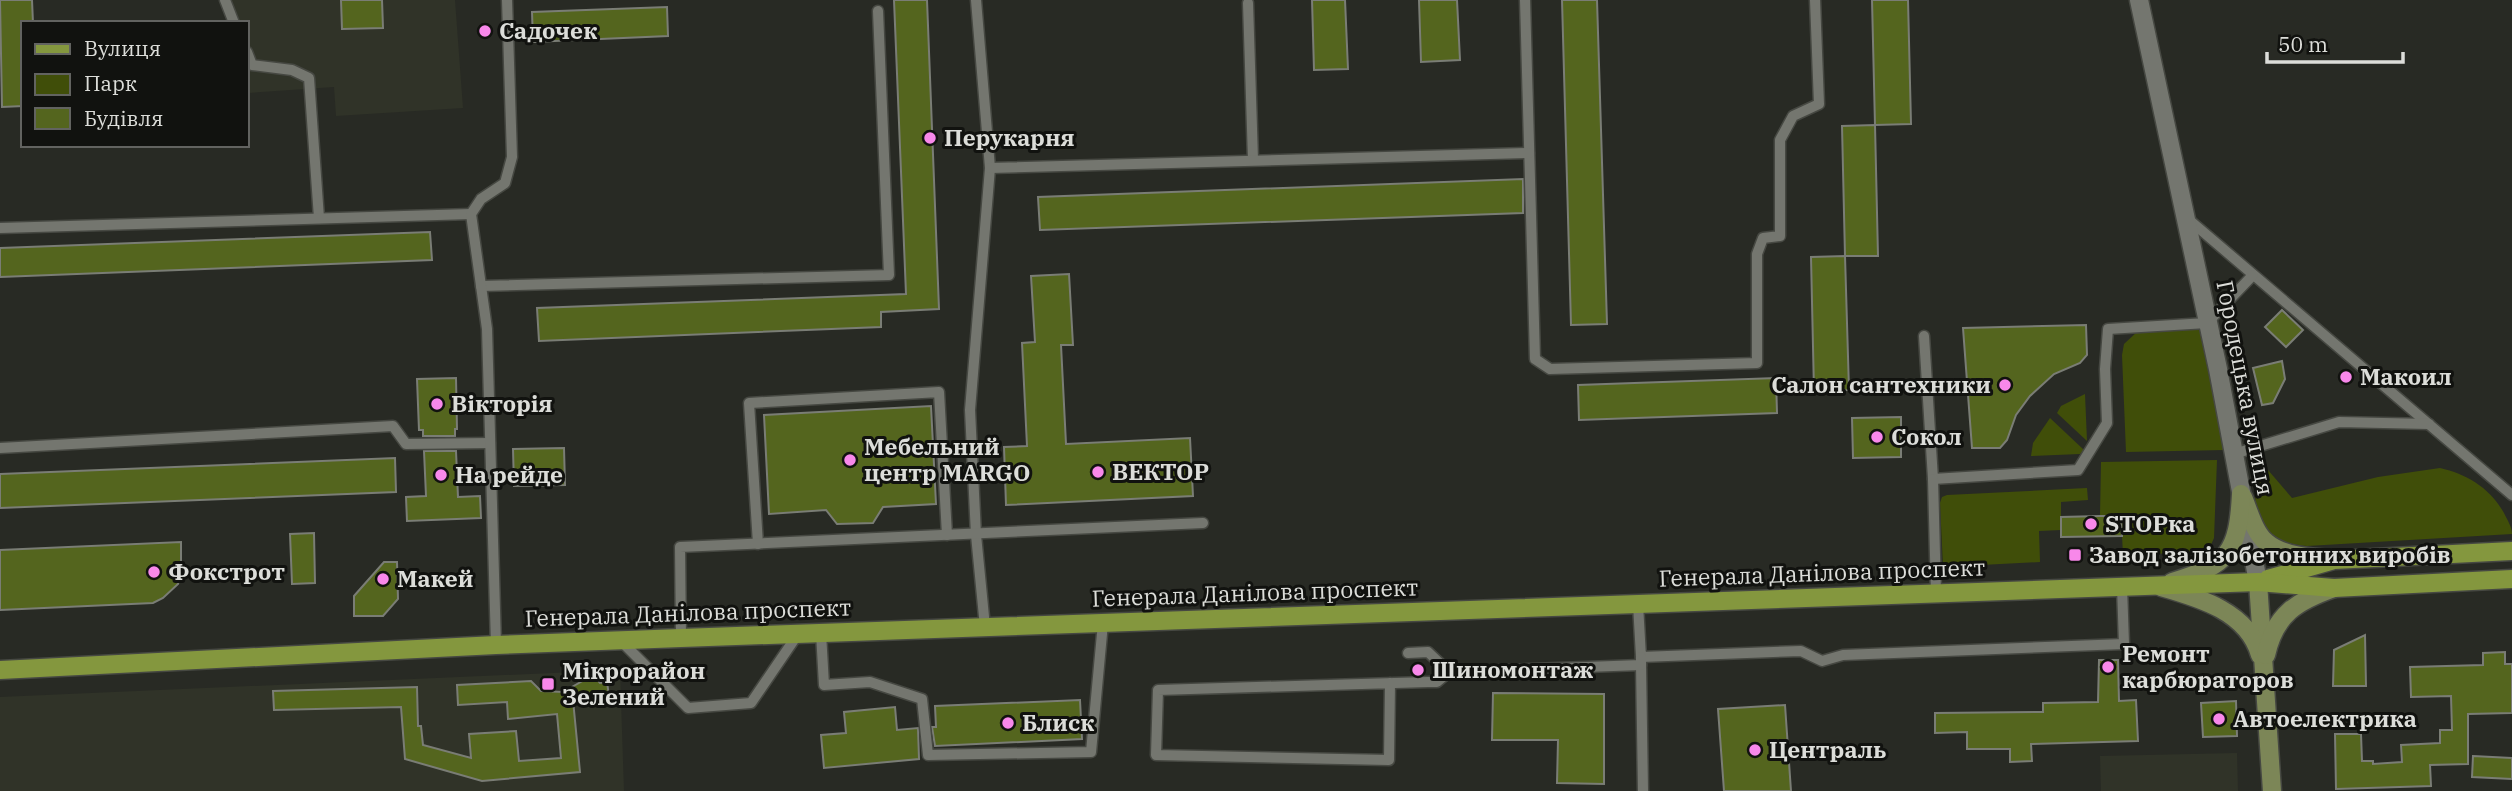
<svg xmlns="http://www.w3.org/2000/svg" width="2512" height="791" viewBox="0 0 2512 791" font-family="'IBM Plex Serif',serif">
<rect width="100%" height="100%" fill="#282a24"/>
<!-- built -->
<g fill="#303328">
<path d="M226 0H455L463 108 336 116 334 87 247 93V23H228Z"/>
<path d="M620 670 624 791H0V697Z"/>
<path d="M2237 753 2238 791H2101L2100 756Z"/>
</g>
<!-- green -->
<g fill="#404e09">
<path d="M2199 328 2225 450 2126 452 2122 355 2124 344 2138 331Z"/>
<path d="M2085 394 2087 441 2057 413 2061 406Z"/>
<path d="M2050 418 2084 450 2080 454 2031 456 2033 443Z"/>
<path d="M2217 460 2214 538 2210 547 2204 552 2123 555 2121 516H2100L2101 462Z"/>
<path d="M2440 468C2467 474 2490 488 2504 513 2507 520 2512 526 2512 534L2307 546C2283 544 2262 537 2257 511 2253 493 2256 484 2268 470L2292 498 2378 477Z"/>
<path d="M2087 488 2088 500 2061 502V530L2039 531 2040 562 1943 567 1940 503 1942 497 1947 495Z"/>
</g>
<!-- building -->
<g fill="#54651e" stroke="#7a7d75" stroke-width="2">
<path d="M0 0H32L33 23H23V106L2 107Z"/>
<path d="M341 0H382L383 28 342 29Z"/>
<path d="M894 0H927L939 309 881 312V327L539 341 537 308 906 294Z"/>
<path d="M1312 0H1345L1348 69 1314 70Z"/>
<path d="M1419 0H1457L1460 60 1421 62Z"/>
<path d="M1562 0H1597L1607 324 1571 325Z"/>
<path d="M1872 0H1908L1911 124 1875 125Z"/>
<path d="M667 7 668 36 533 42 532 12Z"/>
<path d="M1875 125 1878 256H1845L1842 126Z"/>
<path d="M1523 179V213L1040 230 1038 197Z"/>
<path d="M430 232 432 260 0 277V248Z"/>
<path d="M1845 256 1849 390 1814 391 1811 257Z"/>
<path d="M1069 274 1073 345H1061L1066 444 1190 438 1193 496 1006 505 1004 447 1027 446 1022 343 1035 342 1031 276Z"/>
<path d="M2282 310 2303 330 2286 347 2265 327Z"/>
<path d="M2086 325 2087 355 2080 363 2054 374 2030 396 2016 415 2007 440 2000 448H1972L1963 328Z"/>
<path d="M2282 361 2285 379 2273 403 2262 405 2253 368Z"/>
<path d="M456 378 457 429H455V436H423V430H419L417 379Z"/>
<path d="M1776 378 1777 413 1579 420 1578 385Z"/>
<path d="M931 406 936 504 883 507 873 523 837 524 826 510 769 514 764 415Z"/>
<path d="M1901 417V457L1853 458 1852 418Z"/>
<path d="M564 448 565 485 514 486 513 449Z"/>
<path d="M424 451H456L458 497 480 496 481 518 407 521 406 497 426 496Z"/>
<path d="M395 458 396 492 0 508V474Z"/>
<path d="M2100 516H2121L2122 536 2061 537V517Z"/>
<path d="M314 533 315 583 292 584 290 534Z"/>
<path d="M181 542V574L178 584 163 598 153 603 0 610V550Z"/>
<path d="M384 562H397L398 599 383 616H354V596Z"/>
<path d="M2365 635 2366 686H2333L2334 650Z"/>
<path d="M2505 652V664H2512V713L2468 714V764L2430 765 2431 786 2336 789 2335 734H2361L2362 761H2373V764L2402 762 2401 745 2440 743V730H2452L2451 696 2411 697 2410 667 2483 665V653Z"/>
<path d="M2099 660H2118L2119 701 2136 700 2138 741 2031 744 2032 761 2010 762V749H1967V732L1935 733V713L2043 712V703L2098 702Z"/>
<path d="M593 675 600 683 607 682 609 696 573 700 580 772 482 781 405 759 401 707 274 710 273 691 417 687 418 726H421L423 745 471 758 469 734 516 731 519 761 561 758 557 714 508 719 507 702 458 705 457 685 531 681 541 691 563 692Z"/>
<path d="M1493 693 1604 694V784L1557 783 1558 740H1492Z"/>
<path d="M1080 700 1082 739 935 746 932 727H936L935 706Z"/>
<path d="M2236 701 2237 736 2203 737 2201 703Z"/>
<path d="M1785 705 1791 791H1724L1718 709Z"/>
<path d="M895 707 897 730 918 728 919 759 824 768 821 735 846 733 844 712Z"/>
<path d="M2473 756 2512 758V779L2472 777Z"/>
</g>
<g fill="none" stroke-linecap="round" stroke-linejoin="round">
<!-- service casing -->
<g stroke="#464842" stroke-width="13">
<g id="service">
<path d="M225 0 234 23"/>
<path d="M976 0 990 168 970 410 976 535 985 627"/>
<path d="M1525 0 1535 359 1550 369 1757 363V254L1763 238 1780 236V140L1793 116 1819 104 1815 0"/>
<path d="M1248 3 1253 160"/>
<path d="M247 52 252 65 292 70 309 78 319 218"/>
<path d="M990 168 1529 153"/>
<path d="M2188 219 2512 495"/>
<path d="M0 228 471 214"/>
<path d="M481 286 889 275 878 11"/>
<path d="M1924 336 1933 479 2078 470 2107 423 2105 369 2108 329 2207 323 2253 275"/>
<path d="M0 448 393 426 406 444 490 443"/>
<path d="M2234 454 2339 422 2429 424"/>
<path d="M1933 479 1936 593"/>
<path d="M758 544 749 403 939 392 947 535"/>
<path d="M1638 604 1641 657 1801 651 1822 661 1843 655 2124 644 2122 587"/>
<path d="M821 633 824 685 870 682 922 699 928 755 1091 752 1103 623"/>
<path d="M681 638 680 547 1203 523"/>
<path d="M620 640 688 708 751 703 798 634"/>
<path d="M496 645 487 329 471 214 481 199 505 183 512 157 507 0"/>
<path d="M1408 653 1428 652 1449 672"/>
<path d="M1641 665 1643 791"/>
<path d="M1390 683 1389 760 1156 755 1158 690 1428 682H1437L1449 672 1641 665V657"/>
</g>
</g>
<!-- tertiary casing -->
<g stroke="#464842" stroke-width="21">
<path id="tertiary" d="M2139 0 2218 369 2258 582"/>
</g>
<!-- secondary casing -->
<g stroke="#464842" stroke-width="21">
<g id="secondary">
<path d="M2243 497C2249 511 2254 532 2266 542 2282 556 2311 558 2331 559"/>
<path d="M2172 582C2229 565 2238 552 2241 494"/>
<path d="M2258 582 2272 791"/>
<path d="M2161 587C2200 598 2248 612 2260 655"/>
<path d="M2266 655C2275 614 2297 601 2334 588"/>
</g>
</g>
<!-- primary casing -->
<g stroke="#464842" stroke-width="21">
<g id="primary">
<path d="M2268 579 2334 560 2512 551"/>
<path d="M0 670 496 645 681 638 2258 582 2334 588 2512 579"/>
</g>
</g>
<!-- service -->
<use href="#service" stroke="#74766f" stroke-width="10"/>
<!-- tertiary -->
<use href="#tertiary" stroke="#74766f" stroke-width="18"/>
<!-- secondary -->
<use href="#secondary" stroke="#7c8657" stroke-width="18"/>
<!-- primary -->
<use href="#primary" stroke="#84973e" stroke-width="18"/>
</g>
<!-- markers -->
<g fill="#f888ea" stroke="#11120f" stroke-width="2.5">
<circle cx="485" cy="31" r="7"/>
<circle cx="930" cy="138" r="7"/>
<circle cx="2346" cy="377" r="7"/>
<circle cx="2005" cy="385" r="7"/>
<circle cx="437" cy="404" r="7"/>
<circle cx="1877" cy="437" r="7"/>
<circle cx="850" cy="460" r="7"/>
<circle cx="1098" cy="472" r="7"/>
<circle cx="441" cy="475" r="7"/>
<circle cx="2091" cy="524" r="7"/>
<rect x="2068" y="548" width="14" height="14" rx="3.5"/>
<circle cx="154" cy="572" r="7"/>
<circle cx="383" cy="579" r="7"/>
<circle cx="2108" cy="667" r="7"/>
<circle cx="1418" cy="670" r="7"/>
<rect x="541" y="677" width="14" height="14" rx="3.5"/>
<circle cx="2219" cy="719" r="7"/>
<circle cx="1008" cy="723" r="7"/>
<circle cx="1755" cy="750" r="7"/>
</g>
<g text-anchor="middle" stroke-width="6" stroke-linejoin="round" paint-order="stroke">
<!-- poi labels -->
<g font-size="23" font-weight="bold" fill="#dcddd9" stroke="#11120f" text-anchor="start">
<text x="499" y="39">Садочек</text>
<text x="944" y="146">Перукарня</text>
<text x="2360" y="385">Макоил</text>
<text x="1991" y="393" text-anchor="end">Салон сантехники</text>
<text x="451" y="412">Вікторія</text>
<text x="1891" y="445">Сокол</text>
<text x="864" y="455">Мебельний<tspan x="864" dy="26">центр MARGO</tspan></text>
<text x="1112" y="480">ВЕКТОР</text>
<text x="455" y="483">На рейде</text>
<text x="2105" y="532">STOPка</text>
<text x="2089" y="563">Завод залізобетонних виробів</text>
<text x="168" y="580">Фокстрот</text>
<text x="397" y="587">Макей</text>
<text x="2122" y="662">Ремонт<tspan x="2122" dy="26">карбюраторов</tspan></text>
<text x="1432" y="678">Шиномонтаж</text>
<text x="562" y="679">Мікрорайон<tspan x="562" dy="26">Зелений</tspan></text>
<text x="2233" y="727">Автоелектрика</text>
<text x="1022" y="731">Блиск</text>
<text x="1769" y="758">Централь</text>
</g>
<!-- street labels -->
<g font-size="23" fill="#dcddd9" stroke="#11120f">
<text transform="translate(2245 388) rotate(79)" y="8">Городецька вулиця</text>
<text transform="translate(1822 573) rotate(-2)" y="8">Генерала Данілова проспект</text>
<text transform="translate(1255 593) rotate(-2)" y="8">Генерала Данілова проспект</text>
<text transform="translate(688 613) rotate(-2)" y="8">Генерала Данілова проспект</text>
</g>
</g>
<!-- legend -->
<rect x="21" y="21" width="228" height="126" fill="#11120f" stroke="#626360" stroke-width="2"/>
<rect x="35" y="44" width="35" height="10" fill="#84973e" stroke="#626360" stroke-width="2"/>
<text x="84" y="56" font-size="21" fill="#dcddd9">Вулиця</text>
<rect x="35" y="74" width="35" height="21" fill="#404e09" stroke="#626360" stroke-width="2"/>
<text x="84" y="91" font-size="21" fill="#dcddd9">Парк</text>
<rect x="35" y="108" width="35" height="21" fill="#54651e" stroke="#626360" stroke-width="2"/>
<text x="84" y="126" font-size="21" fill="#dcddd9">Будівля</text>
<!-- scale -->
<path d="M2267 52v10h136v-10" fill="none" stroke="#dcddd9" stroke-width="3.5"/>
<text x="2278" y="52" font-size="21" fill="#dcddd9" stroke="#11120f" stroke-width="5" paint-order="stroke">50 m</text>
</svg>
